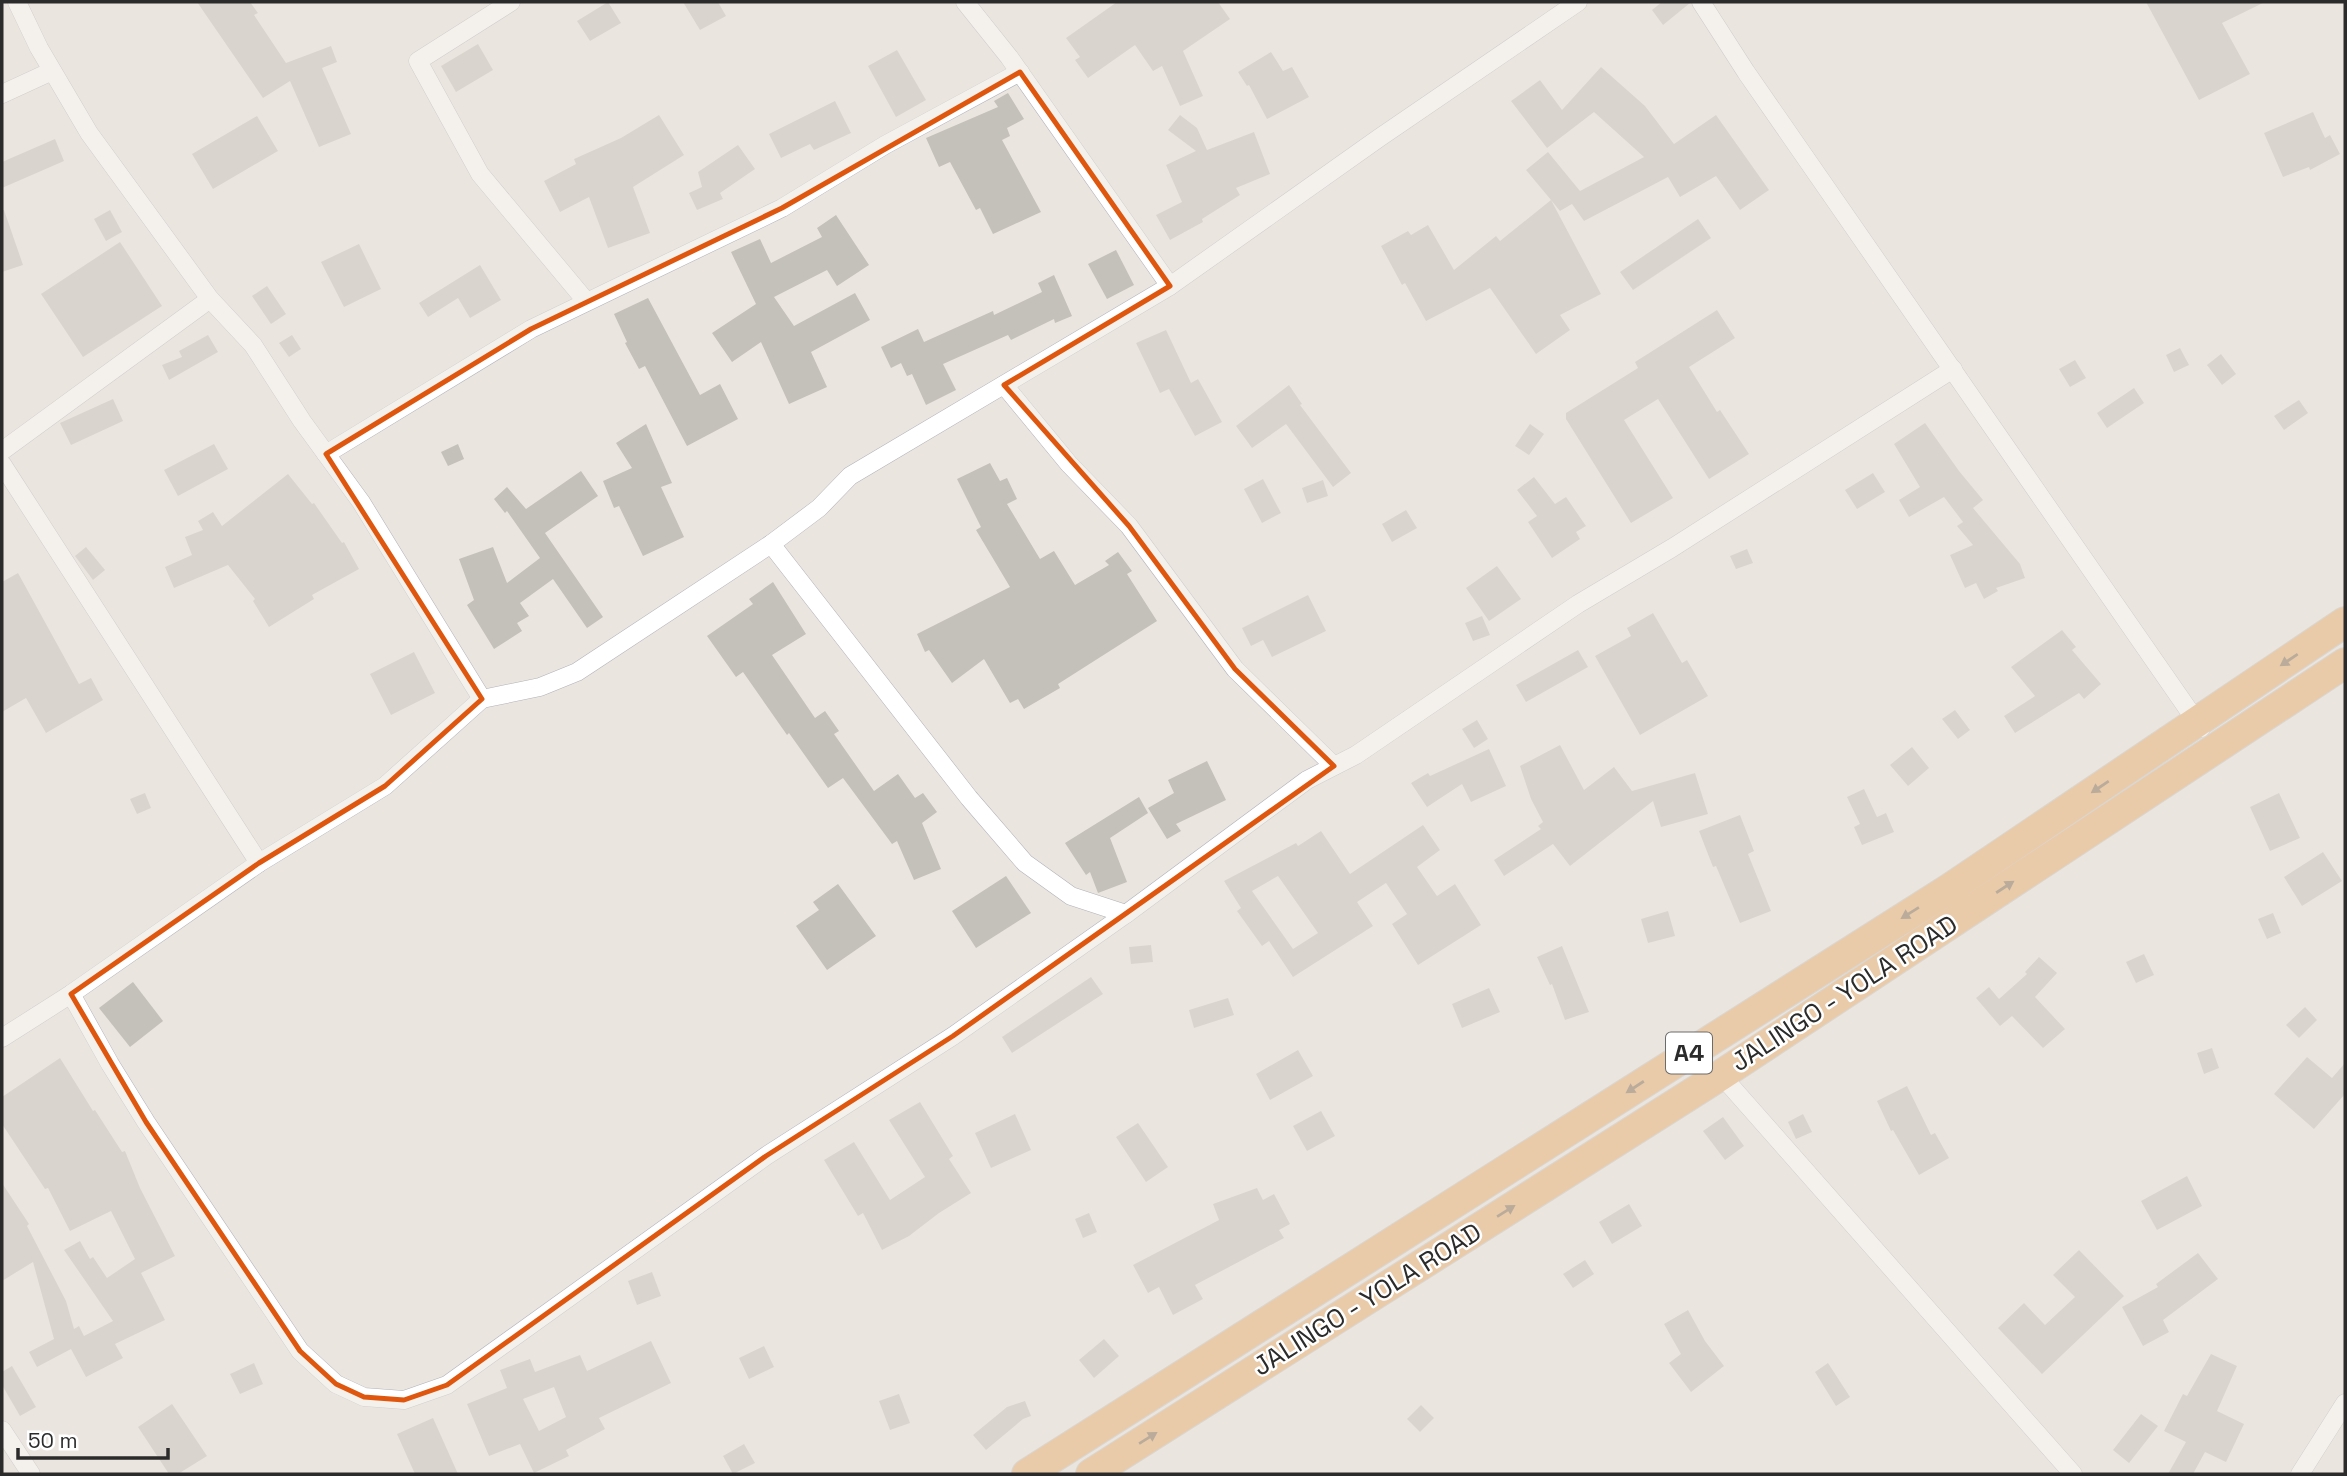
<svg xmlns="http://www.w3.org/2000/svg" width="2347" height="1476" viewBox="0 0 2347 1476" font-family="'Space Grotesk',sans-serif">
<rect width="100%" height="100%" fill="#ebe5df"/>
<!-- building -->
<g fill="#c4c0ba" fill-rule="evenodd">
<path d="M197 2H250L258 13 254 15 286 63 331 46 337 62 322 68 351 134 319 147 290 81 263 98Z"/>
<path d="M608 2 621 23 590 41 577 21Z"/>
<path d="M683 2H718L726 16 700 30Z"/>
<path d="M1117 2H1218L1230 19 1183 51 1203 96 1180 106 1162 66 1153 71 1135 45 1088 78 1075 60 1080 57 1066 38Z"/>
<path d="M1662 2H1690V3L1663 25 1652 10Z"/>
<path d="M2146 2H2265L2222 23 2250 74 2199 100Z"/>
<path d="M478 44 493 70 456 92 441 66Z"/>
<path d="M897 50 926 100 896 117 868 66Z"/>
<path d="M1271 52 1283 71 1292 67 1309 97 1267 119 1249 85 1247 86 1238 72Z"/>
<path d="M1601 67 1645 106 1674 144 1716 115 1769 190 1740 210 1716 176 1680 197 1668 177 1584 221 1572 204 1560 211 1551 200 1601 294 1560 315 1570 330 1536 354 1490 288 1426 321 1405 283 1402 285 1381 246 1408 231 1411 235 1428 225 1454 270 1496 236 1500 241 1551 200 1526 170 1548 152 1580 191 1644 157 1594 112 1547 148 1511 101 1540 80 1562 110Z"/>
<path d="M1008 93 1024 119 1007 128 1010 136 1002 140 1041 212 993 234 980 208 976 210 950 162 939 167 926 138 998 107 994 101Z"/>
<path d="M835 101 851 133 814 150 810 144 781 158 769 134Z"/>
<path d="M2313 112 2325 138 2330 135 2340 154 2310 170 2309 167 2283 177 2264 133Z"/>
<path d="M659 115 684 155 633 187 650 233 608 248 589 197 560 212 544 181 576 164 574 159 621 138Z"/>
<path d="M1180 115 1197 128 1207 150 1254 132 1270 174 1236 188 1240 195 1202 219 1203 222 1170 240 1156 215 1182 202 1166 165 1196 151 1168 130Z"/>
<path d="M257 116 278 151 213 189 192 154Z"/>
<path d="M55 139 64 161 2 188V162Z"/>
<path d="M738 145 755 169 720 193 723 199 697 210 689 193 702 187 698 172Z"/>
<path d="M2 210H4L23 265 2 272Z"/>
<path d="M110 210 122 232 106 241 94 219Z"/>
<path d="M836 215 869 265 837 286 827 270 774 297 794 326 855 293 870 320 811 352 827 387 789 404 761 342 732 362 712 333 756 304 731 252 760 239 771 263 822 237 817 228Z"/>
<path d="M1698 219 1711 238 1633 290 1620 272Z"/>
<path d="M120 242 162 306 83 357 41 294Z"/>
<path d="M359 244 381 289 344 307 321 262Z"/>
<path d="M1116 250 1134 285 1107 299 1088 264Z"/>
<path d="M480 265 501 300 470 318 458 298 428 317 419 303Z"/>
<path d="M1054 275 1072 316 1055 323 1054 319 1011 340 1008 335 943 364 956 390 926 405 912 374 907 376 901 363 891 368 881 347 918 329 924 342 993 311 994 315 1042 292 1038 283Z"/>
<path d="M267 286 286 314 271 324 252 296Z"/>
<path d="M648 298 700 395 720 384 738 419 687 446 645 366 639 369 625 343 627 342 614 314Z"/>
<path d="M1717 310 1735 338 1689 367 1717 412 1720 410 1749 454 1709 479 1658 399 1624 420 1673 498 1631 523 1566 419V413L1638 368 1635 362Z"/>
<path d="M1166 330 1191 383 1198 379 1222 422 1195 436 1169 389 1160 393 1136 343Z"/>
<path d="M208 335 218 352 169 380 162 365 182 357 179 351Z"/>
<path d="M292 335 301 349 289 357 279 343Z"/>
<path d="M2180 348 2189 365 2174 372 2166 355Z"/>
<path d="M2221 354 2236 374 2222 385 2207 365Z"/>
<path d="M2075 360 2086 378 2070 387 2059 369Z"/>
<path d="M1289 385 1302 404 1300 405 1351 473 1333 487 1286 424 1252 448 1236 426Z"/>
<path d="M2134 388 2144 403 2107 428 2097 413Z"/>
<path d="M113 399 123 421 71 445 60 423Z"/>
<path d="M2299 400 2308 413 2284 430 2274 416Z"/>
<path d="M1925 423 1959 471 1983 500 1973 508 2020 564 2025 578 1996 588 1998 591 1984 599 1976 583 1965 588 1950 555 1973 545 1957 526 1963 522 1944 497 1909 517 1899 500 1920 487 1894 444Z"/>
<path d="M646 424 672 483 661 487 684 537 643 556 619 506 614 508 603 481 632 468 616 443Z"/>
<path d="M1530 424 1544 434 1529 455 1515 446Z"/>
<path d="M214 444 228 469 178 496 164 470Z"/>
<path d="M458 444 464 459 448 466 441 452Z"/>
<path d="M990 463 1000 481 1007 478 1017 499 1007 504 1040 559 1054 551 1075 585 1109 565 1105 561 1118 552 1132 571 1127 574 1157 621 1058 684 1060 688 1024 709 1018 699 1010 703 984 659 952 683 929 650 925 652 917 634 1010 587 976 530 981 527 957 479Z"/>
<path d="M581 471 598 496 545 533 603 617 587 628 553 579 520 603 529 616 517 623 522 631 494 649 467 605 474 600 459 559 493 547 507 583 540 558 507 511 505 513 494 499 507 487 526 509Z"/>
<path d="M1873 473 1885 492 1857 509 1845 490Z"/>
<path d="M288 474 312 504 314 503 342 543 344 542 359 569 312 595 314 599 269 627 253 601 255 599 228 565 174 588 165 567 192 555 185 537 203 530 198 521 213 512 222 526Z"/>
<path d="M1534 477 1555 504 1566 497 1586 526 1576 532 1580 539 1552 558 1528 522 1537 516 1517 490Z"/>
<path d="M1263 479 1281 513 1262 523 1244 489Z"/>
<path d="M1323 480 1328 496 1307 503 1302 488Z"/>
<path d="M1406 510 1417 528 1392 542 1382 524Z"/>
<path d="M86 547 105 570 93 580 75 556Z"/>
<path d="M1747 549 1753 563 1736 569 1730 556Z"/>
<path d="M1497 566 1521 599 1489 621 1466 588Z"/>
<path d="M18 573 79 684 91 678 103 700 46 733 26 698 2 712V582Z"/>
<path d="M773 582 806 634 772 655 815 718 825 711 839 731 834 734 874 791 898 774 915 798 923 793 937 812 922 823 941 869 914 880 897 841 892 844 843 778 828 788 789 733 787 735 743 672 736 677 707 636 753 604 749 599Z"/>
<path d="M1308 595 1326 631 1272 657 1263 640 1251 646 1242 628Z"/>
<path d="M1653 613 1682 663 1687 660 1708 696 1640 735 1595 656 1631 636 1627 628Z"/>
<path d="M1482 616 1490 635 1473 641 1465 623Z"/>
<path d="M2062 630 2076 647 2072 650 2101 684 2084 699 2079 693 2015 733 2004 716 2035 696 2011 667Z"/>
<path d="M1578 650 1588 667 1526 702 1516 685Z"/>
<path d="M414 652 435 693 391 715 370 674Z"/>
<path d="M1955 710 1970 730 1958 739 1942 719Z"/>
<path d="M1477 720 1488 739 1474 748 1462 729Z"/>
<path d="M1560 745 1584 790 1614 767 1632 791 1695 773 1708 814 1661 827 1653 801 1570 866 1553 844 1504 876 1494 860 1541 829 1538 826 1543 822 1531 799 1520 766Z"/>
<path d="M1912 747 1929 768 1908 786 1890 765Z"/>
<path d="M1489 749 1506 786 1471 802 1462 784 1427 807 1411 783 1428 773 1430 776Z"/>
<path d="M1207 761 1226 800 1176 824 1181 831 1167 839 1148 808 1174 793 1168 780Z"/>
<path d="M1864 789 1877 817 1886 813 1894 832 1862 845 1854 827 1860 824 1847 797Z"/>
<path d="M145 793 151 808 137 814 130 799Z"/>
<path d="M2279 793 2300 838 2270 851 2250 807Z"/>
<path d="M1139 797 1148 813 1110 838 1127 882 1098 893 1090 872 1086 875 1065 843Z"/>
<path d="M1740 815 1754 851 1748 854 1771 911 1740 923 1716 866 1713 867 1699 831Z"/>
<path d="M1423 825 1440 850 1417 867 1437 896 1455 884 1481 925 1418 965 1392 924 1407 914 1386 883 1357 902 1373 926 1293 977 1269 941 1262 946 1237 911 1241 908 1224 881 1296 843 1298 846 1321 831 1350 874ZM1278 876 1318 933 1293 949 1252 891Z"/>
<path d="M2323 852 2342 881 2302 906 2284 877Z"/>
<path d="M1006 876 1031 913 976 948 952 911Z"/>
<path d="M838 884 876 936 827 970 796 926 819 910 813 902Z"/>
<path d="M1668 911 1675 936 1648 943 1641 919Z"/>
<path d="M2273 913 2281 933 2267 939 2258 919Z"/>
<path d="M1151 945 1153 962 1131 964 1129 947Z"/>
<path d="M1562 946 1589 1012 1565 1020 1552 984 1550 985 1537 957Z"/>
<path d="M2144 954 2154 975 2136 983 2126 962Z"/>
<path d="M2039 957 2057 973 2035 997 2065 1029 2043 1048 2012 1016 2000 1026 1976 998 1989 987 1999 999 2027 974 2025 972Z"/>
<path d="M1091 977 1103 994 1012 1053 1002 1037Z"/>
<path d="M133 982 163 1021 130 1047 99 1008Z"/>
<path d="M1489 988 1500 1012 1462 1028 1452 1004Z"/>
<path d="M1228 998 1234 1015 1194 1028 1189 1010Z"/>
<path d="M2305 1007 2317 1020 2299 1038 2286 1025Z"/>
<path d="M2212 1048 2219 1068 2204 1074 2197 1053Z"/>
<path d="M1298 1050 1313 1076 1270 1100 1256 1074Z"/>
<path d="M2307 1057 2332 1078 2345 1063V1094L2314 1129 2274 1094Z"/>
<path d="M60 1058 93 1111 95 1110 122 1152 125 1151 140 1188 175 1256 141 1273 165 1320 115 1344 123 1358 86 1377 71 1349 37 1367 29 1352 54 1339 33 1262 2 1281V1183L29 1224 27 1226 66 1301 74 1329 79 1326 84 1336 113 1321 64 1250 80 1241 90 1259 93 1257 107 1278 135 1259 111 1211 70 1231 48 1188 45 1189 2 1124V1097Z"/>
<path d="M1907 1086 1931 1135 1935 1133 1949 1158 1919 1175 1893 1130 1891 1131 1877 1101Z"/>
<path d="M920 1102 953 1156 949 1159 971 1193 939 1213 909 1236 882 1250 863 1213 858 1216 824 1160 854 1142 890 1200 925 1177 889 1120Z"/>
<path d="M1321 1111 1335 1136 1307 1151 1293 1126Z"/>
<path d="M1015 1114 1031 1150 991 1168 975 1133Z"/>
<path d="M1803 1114 1812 1132 1796 1139 1788 1122Z"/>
<path d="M1723 1117 1744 1146 1725 1160 1703 1131Z"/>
<path d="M1138 1123 1168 1167 1146 1182 1116 1137Z"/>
<path d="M2187 1176 2202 1206 2157 1230 2141 1201Z"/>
<path d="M1257 1188 1263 1200 1274 1194 1290 1224 1279 1230 1284 1238 1195 1285 1203 1299 1173 1315 1159 1287 1148 1293 1133 1265 1219 1220 1213 1204Z"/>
<path d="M1629 1204 1642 1226 1612 1244 1599 1222Z"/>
<path d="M1089 1213 1097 1232 1083 1238 1075 1219Z"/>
<path d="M2079 1250 2124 1296 2042 1374 1998 1328 2024 1303 2045 1325 2075 1297 2053 1275Z"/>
<path d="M2198 1253 2218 1279 2163 1320 2169 1332 2143 1346 2122 1307 2158 1287 2156 1284Z"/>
<path d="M1585 1260 1594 1274 1573 1288 1563 1274Z"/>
<path d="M652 1272 661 1296 637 1305 628 1281Z"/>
<path d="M1688 1310 1705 1341 1724 1366 1691 1392 1669 1363 1681 1354 1664 1324Z"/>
<path d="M1104 1339 1119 1356 1094 1378 1079 1360Z"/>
<path d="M651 1341 671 1383 599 1418 605 1429 566 1450 569 1456 534 1473 520 1444 489 1456 467 1404 507 1388 500 1370 530 1359 535 1372 580 1355 587 1371ZM554 1387 566 1417 539 1431 523 1399Z"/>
<path d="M764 1346 774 1367 749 1379 739 1358Z"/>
<path d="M2211 1354 2237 1366 2217 1411 2244 1424 2226 1462 2205 1452 2193 1474H2168L2186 1442 2164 1431 2183 1394 2187 1396Z"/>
<path d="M254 1363 263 1384 240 1394 230 1374Z"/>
<path d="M1828 1363 1850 1397 1836 1406 1815 1372Z"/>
<path d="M12 1366 36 1407 20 1416 2 1385V1372Z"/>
<path d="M899 1394 910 1423 890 1430 879 1401Z"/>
<path d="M1025 1401 1031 1416 1023 1419 986 1450 973 1435 1007 1407Z"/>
<path d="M172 1404 207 1456 178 1474H169L138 1427Z"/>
<path d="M1421 1405 1434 1418 1420 1432 1407 1419Z"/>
<path d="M2141 1414 2158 1426 2129 1463 2113 1450Z"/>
<path d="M433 1418 458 1474H415L397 1434Z"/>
<path d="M744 1444 755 1463 733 1474 723 1456Z"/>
</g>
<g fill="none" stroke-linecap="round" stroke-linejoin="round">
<!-- minor casing -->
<g stroke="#b0b2ba" stroke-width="19">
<g id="minor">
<path d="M17 2 39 48 89 133 210 299 253 345 302 421 361 502 482 699"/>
<path d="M511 2 418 61 480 174 586 301"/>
<path d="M965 2 1009 57 1170 286"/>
<path d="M1701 2 1746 72 2201 728"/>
<path d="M2 94 52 71"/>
<path d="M1004 385 1069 464 1129 526 1235 669 1334 766"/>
<path d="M2 451 210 299"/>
<path d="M326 454 531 329 782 208 885 145 1020 72"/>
<path d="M2 464 259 863"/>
<path d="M771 544 969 798 1025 863 1071 896 1126 914"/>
<path d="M71 994 110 1064 146 1122 300 1351 336 1384 364 1397 404 1400 447 1385 766 1156 953 1036 1126 914 1307 780 1356 755 1578 604 1672 548 1953 369"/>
<path d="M2 1038 71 994 259 863 385 786 482 699 540 687 577 672 771 544 819 508 850 476 1170 286 1379 138 1578 2"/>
<path d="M1721 1075 2073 1474"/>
<path d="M2 1430 31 1474"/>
<path d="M2300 1474 2345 1403"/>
</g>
</g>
<!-- trunk casing -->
<g stroke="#c4c4c4" stroke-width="32">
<g id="trunk">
<path d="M1027 1474 1949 889 2345 622"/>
<path d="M1091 1474 1721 1075 2345 663"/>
</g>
</g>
<!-- minor -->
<use href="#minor" stroke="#fff" stroke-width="18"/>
<!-- trunk -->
<use href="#trunk" stroke="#e6ac6c" stroke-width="30"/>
</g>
<!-- one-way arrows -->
<defs><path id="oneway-solid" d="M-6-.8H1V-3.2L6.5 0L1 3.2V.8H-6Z" transform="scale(1.75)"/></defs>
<g fill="#7f6548">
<use href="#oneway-solid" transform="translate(2289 660) rotate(146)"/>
<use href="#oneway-solid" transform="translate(2100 787) rotate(146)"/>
<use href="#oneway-solid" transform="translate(2005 887) rotate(-33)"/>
<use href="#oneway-solid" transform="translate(1910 913) rotate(148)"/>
<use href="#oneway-solid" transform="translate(1635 1087) rotate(147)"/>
<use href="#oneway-solid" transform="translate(1506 1211) rotate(-32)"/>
<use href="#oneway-solid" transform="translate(1148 1438) rotate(-32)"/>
</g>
<!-- marked area -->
<path d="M0 0H2347V1476H0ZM1020 72 1170 286 1004 385 1129 526 1235 669 1334 766 953 1036 766 1156 447 1385 404 1400 364 1397 336 1384 300 1351 146 1122 71 994 259 863 385 786 482 699 326 454 531 329 782 208Z" fill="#ebe5df" fill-opacity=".55" fill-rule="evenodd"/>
<path fill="none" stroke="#df570e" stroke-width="5" stroke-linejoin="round" d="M1020 72 1170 286 1004 385 1129 526 1235 669 1334 766 953 1036 766 1156 447 1385 404 1400 364 1397 336 1384 300 1351 146 1122 71 994 259 863 385 786 482 699 326 454 531 329 782 208Z"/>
<g text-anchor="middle" stroke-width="5" stroke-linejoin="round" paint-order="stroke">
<!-- shield labels -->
<rect fill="#fff" stroke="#6b6b6b" stroke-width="2" x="1666" y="1032.5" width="46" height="41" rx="5"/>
<g font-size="24" font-weight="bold" fill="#2b2b2b">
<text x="1689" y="1061">A4</text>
</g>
<!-- street labels -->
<g font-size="26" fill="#2b2b2b" stroke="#fff">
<text transform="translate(1844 993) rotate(-33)" y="9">JALINGO - YOLA ROAD</text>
<text transform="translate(1367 1299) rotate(-32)" y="9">JALINGO - YOLA ROAD</text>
</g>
</g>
<!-- border -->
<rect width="2347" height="1476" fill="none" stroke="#2b2b2b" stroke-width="7"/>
<!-- scale -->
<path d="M18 1448v10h150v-10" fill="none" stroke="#2b2b2b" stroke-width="3.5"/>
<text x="28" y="1448" font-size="21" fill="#2b2b2b" stroke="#ffffff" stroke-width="5" paint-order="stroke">50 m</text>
</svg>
